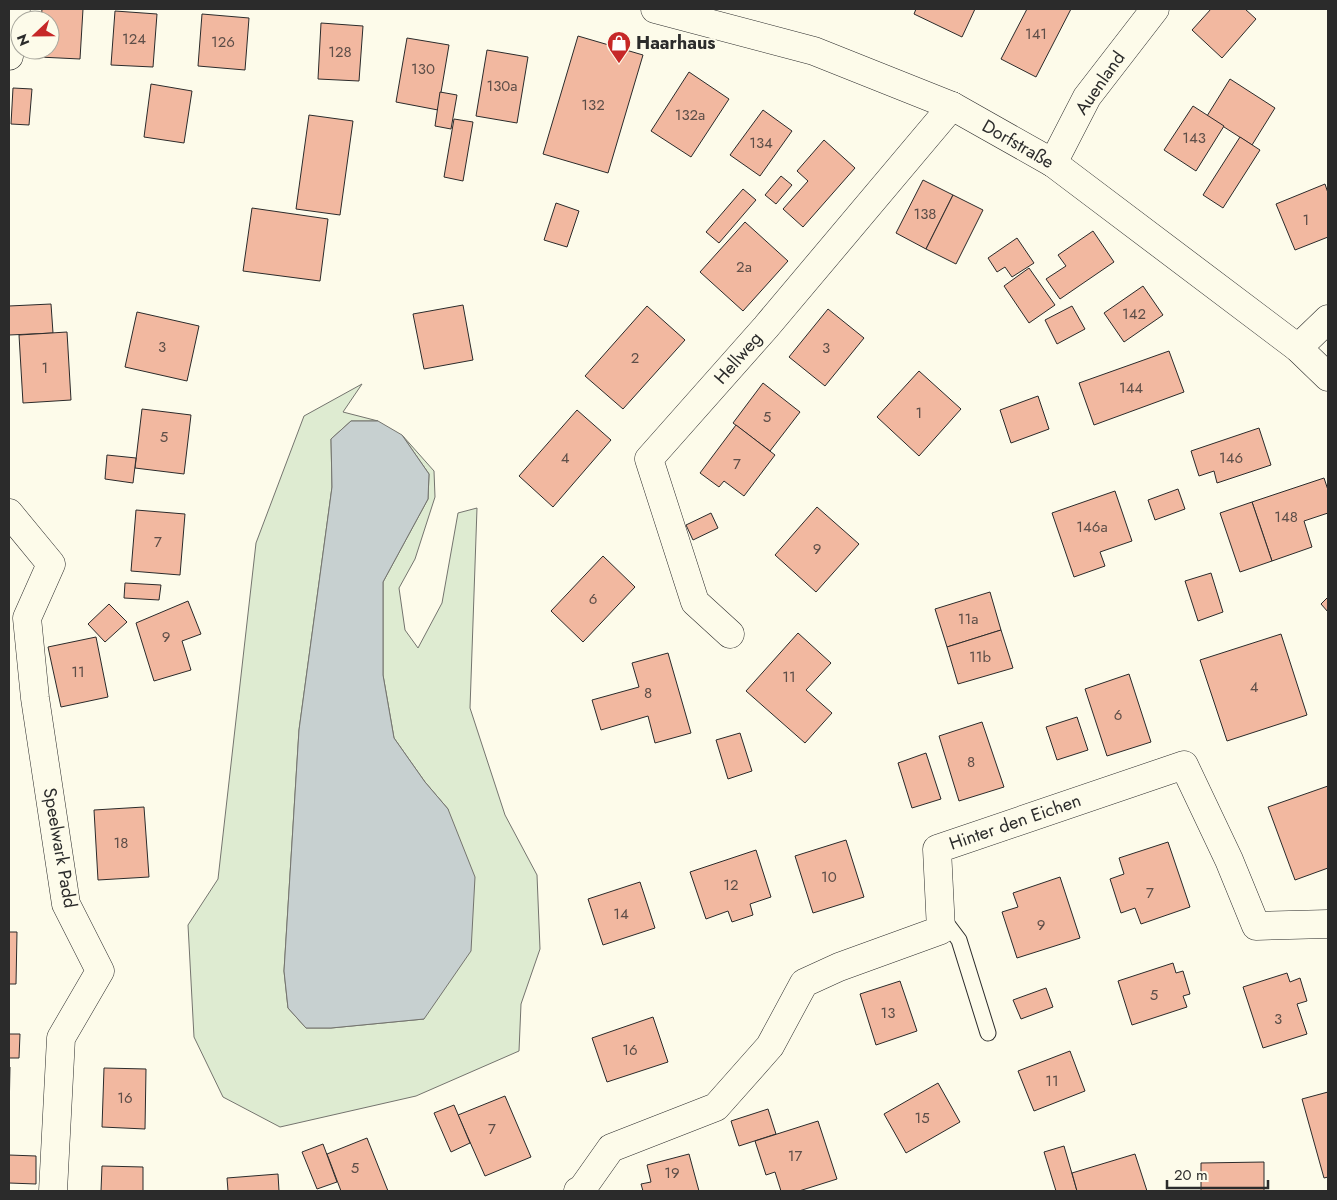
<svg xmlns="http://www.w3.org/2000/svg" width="1337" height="1200" viewBox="0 0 1337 1200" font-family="Jost,sans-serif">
<rect width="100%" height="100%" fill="#fdfbea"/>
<!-- green -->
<path fill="#deebd1" stroke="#74746e" d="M362 384 343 412 378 421H351L331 439 332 487 299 730 284 971 288 1008 306 1028H331L424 1019 448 809 425 782 394 738 383 675V582L428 499 429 474 402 435 434 471 435 497 415 559 399 588 405 630 418 648 442 603 458 513 477 508 470 708 505 815 537 875 540 949 521 1004 519 1051 416 1096 280 1127 223 1097 194 1037 188 925 218 879 256 543 304 416Z"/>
<!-- water -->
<path fill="#c7d0d0" stroke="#74746e" d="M351 421H378L402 435 429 474 428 499 383 582V675L394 738 425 782 448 809 475 877 471 951 424 1019 331 1028H306L288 1008 284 971 299 730 332 487 331 439Z"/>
<!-- building -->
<g fill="#f2b8a0" stroke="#2b2b2b">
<path d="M42 9H83L80 59 39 57 40 50H50V20H41Z"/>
<path d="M916 9H975L962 37 914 14Z"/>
<path d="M1027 9H1071L1036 77 1001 59Z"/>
<path d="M1211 9H1245L1256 19 1222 58 1192 30Z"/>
<path d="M115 11 157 14 153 67 111 65Z"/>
<path d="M202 14 249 18 245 70 198 66Z"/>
<path d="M321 23 363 26 359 81 318 79Z"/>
<path d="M578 36 643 55 608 173 543 154Z"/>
<path d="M407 38 449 45 438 110 396 102Z"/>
<path d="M487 50 528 57 517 123 476 116Z"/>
<path d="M689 72 729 99 691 157 651 131Z"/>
<path d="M1230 79 1275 108 1252 145 1207 116Z"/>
<path d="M151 84 192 91 184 143 144 137Z"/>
<path d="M13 88 32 89 29 125 11 124Z"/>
<path d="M440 92 457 95 451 129 435 126Z"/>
<path d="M1193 106 1224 126 1196 171 1164 150Z"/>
<path d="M763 110 792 131 760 176 730 155Z"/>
<path d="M309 115 353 121 340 215 296 209Z"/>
<path d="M454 119 473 122 463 181 444 177Z"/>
<path d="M1240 137 1260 150 1223 208 1203 195Z"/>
<path d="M824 140 855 168 803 227 783 209 808 181 797 171Z"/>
<path d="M781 176 792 185 776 204 765 195Z"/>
<path d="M923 180 953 195 926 249 896 233Z"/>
<path d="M1325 184 1328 193V237L1295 250 1276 204Z"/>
<path d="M743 189 756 200 719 243 706 232Z"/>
<path d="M953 195 983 210 956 264 926 249Z"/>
<path d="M556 203 579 211 567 247 544 240Z"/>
<path d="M252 208 328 219 320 281 243 271Z"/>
<path d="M745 222 788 261 743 311 700 272Z"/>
<path d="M1093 231 1114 262 1060 299 1046 279 1066 266 1058 255Z"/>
<path d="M1017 238 1034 263 1012 277 1005 267 997 272 988 258Z"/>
<path d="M1029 268 1055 305 1029 323 1004 286Z"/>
<path d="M1143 286 1163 315 1124 342 1104 313Z"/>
<path d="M51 304 53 333 9 335V306Z"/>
<path d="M463 305 473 360 424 369 413 314Z"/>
<path d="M647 306 685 340 623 409 585 376Z"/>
<path d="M1072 306 1085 329 1057 344 1045 320Z"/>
<path d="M828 309 864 338 825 386 789 357Z"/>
<path d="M137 312 199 326 187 381 125 367Z"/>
<path d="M67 332 71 400 23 403 19 335Z"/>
<path d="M1169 351 1184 392 1094 425 1079 383Z"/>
<path d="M919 371 961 409 919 456 877 417Z"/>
<path d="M763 383 800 412 770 451 733 423Z"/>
<path d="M1038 396 1049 429 1011 443 1000 410Z"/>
<path d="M142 409 191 415 184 474 135 468Z"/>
<path d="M577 410 611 440 553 507 519 476Z"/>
<path d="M736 425 775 455 744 496 724 481 719 487 700 473Z"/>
<path d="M1259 428 1271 465 1217 483 1214 471 1199 476 1191 451Z"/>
<path d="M107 455 136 458 133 483 105 479Z"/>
<path d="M1324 478 1328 490V513L1304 521 1312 547 1272 561 1252 502Z"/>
<path d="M1178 489 1185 509 1155 520 1148 500Z"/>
<path d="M1115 491 1132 541 1100 552 1105 566 1074 577 1052 513Z"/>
<path d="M1252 502 1272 561 1240 572 1220 513Z"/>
<path d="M817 507 859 544 816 592 775 555Z"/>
<path d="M136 510 185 514 180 575 131 571Z"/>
<path d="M711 513 718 528 693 540 686 525Z"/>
<path d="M603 556 635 587 583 642 551 611Z"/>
<path d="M1211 573 1223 612 1198 621 1185 581Z"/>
<path d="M125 583 161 585 159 600 124 598Z"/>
<path d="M990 592 1001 630 947 647 935 609Z"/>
<path d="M1328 597V612L1321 604Z"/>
<path d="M188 601 201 634 182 641 191 670 154 681 136 623Z"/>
<path d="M109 604 127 622 105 642 88 624Z"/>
<path d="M1001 630 1013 668 958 684 947 647Z"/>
<path d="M798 633 831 663 806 690 832 713 805 743 746 691Z"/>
<path d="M1281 634 1307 715 1227 741 1200 660Z"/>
<path d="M96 637 108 697 61 707 48 647Z"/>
<path d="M668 653 691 733 655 743 648 716 601 730 592 700 639 687 632 663Z"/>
<path d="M1129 674 1151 742 1107 756 1085 689Z"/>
<path d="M1077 717 1088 750 1057 760 1046 727Z"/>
<path d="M982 722 1004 787 959 801 939 736Z"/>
<path d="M740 733 752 771 728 779 716 740Z"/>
<path d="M926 753 941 799 912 808 898 763Z"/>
<path d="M1328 786V868L1295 880 1268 807Z"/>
<path d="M144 807 149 877 98 880 94 810Z"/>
<path d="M846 840 864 897 813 913 795 856Z"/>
<path d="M1168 842 1190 907 1141 924 1135 908 1121 913 1110 879 1124 874 1119 858Z"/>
<path d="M756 850 771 897 750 904 753 915 732 922 728 911 706 919 690 872Z"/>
<path d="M1060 877 1080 938 1017 958 1002 912 1018 907 1013 893Z"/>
<path d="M640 882 655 928 603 945 588 899Z"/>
<path d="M9 932H17L16 984H9Z"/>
<path d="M1173 963 1176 973 1183 971 1190 994 1183 996 1187 1007 1132 1025 1118 981Z"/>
<path d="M1287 973 1290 982 1300 978 1307 1001 1297 1004 1307 1034 1263 1048 1243 987Z"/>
<path d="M900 981 917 1031 876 1045 860 994Z"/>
<path d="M1046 988 1053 1007 1021 1019 1013 1000Z"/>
<path d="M653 1017 668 1062 607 1082 592 1038Z"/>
<path d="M9 1034H20L19 1058H9Z"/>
<path d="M1070 1051 1085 1091 1034 1111 1018 1071Z"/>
<path d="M9 1067H10L9 1116Z"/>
<path d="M104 1068 146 1069 145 1129 102 1127Z"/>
<path d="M938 1083 960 1122 906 1153 884 1114Z"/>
<path d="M1328 1092V1177L1324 1178 1302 1099Z"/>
<path d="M505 1096 531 1157 485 1176 458 1115Z"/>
<path d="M454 1105 470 1143 451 1152 434 1113Z"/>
<path d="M768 1109 776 1134 739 1146 731 1121Z"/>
<path d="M818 1121 837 1179 799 1191H781L775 1172 766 1175 755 1141Z"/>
<path d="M367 1138 388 1191H341L327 1154Z"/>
<path d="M323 1144 337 1182 317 1189 302 1152Z"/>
<path d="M1064 1146 1077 1191H1056L1044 1152Z"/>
<path d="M689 1154 699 1191H643L641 1184 651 1182 647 1165Z"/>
<path d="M1135 1154 1147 1191H1077L1072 1173Z"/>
<path d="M9 1155 36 1156V1184L9 1183Z"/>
<path d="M1264 1162V1191H1201V1163Z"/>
<path d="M102 1166 143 1167V1191H101Z"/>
<path d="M278 1174 279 1191H228L227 1178Z"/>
</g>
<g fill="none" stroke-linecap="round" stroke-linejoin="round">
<!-- service casing -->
<g stroke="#2b2b2b" stroke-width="17">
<path id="service" d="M941 916 959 940 988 1033"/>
</g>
<!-- minor casing -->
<g stroke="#2b2b2b" stroke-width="29">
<g id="minor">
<path d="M655 9 814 51 952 106 1053 163 1298 348 1328 377"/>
<path d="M9 56 16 9"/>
<path d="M1053 163 1087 97 1155 9"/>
<path d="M1298 348 1328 319"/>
<path d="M9 513 51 564 27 618 35 698 66 904 100 971 61 1038 53 1191"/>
<path d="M730 634 695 602 649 459 766 327 952 106"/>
<path d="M578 1191 582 1189 611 1148 716 1107 770 1046 804 983 839 967 941 930 937 849 1184 765 1229 860 1256 926 1328 924"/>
</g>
</g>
<!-- service -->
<use href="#service" stroke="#fdfbea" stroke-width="15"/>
<!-- minor -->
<use href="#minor" stroke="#fdfbea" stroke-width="28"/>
</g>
<!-- icons -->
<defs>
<g id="shop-pin" transform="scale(1.25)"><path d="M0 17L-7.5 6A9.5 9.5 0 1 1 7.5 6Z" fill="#c62828" stroke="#fdfbea"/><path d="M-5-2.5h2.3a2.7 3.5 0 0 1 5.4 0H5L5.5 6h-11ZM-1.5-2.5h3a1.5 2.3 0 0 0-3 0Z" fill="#fff"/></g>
</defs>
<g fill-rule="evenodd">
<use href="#shop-pin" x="619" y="43"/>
</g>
<g text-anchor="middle" stroke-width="4" stroke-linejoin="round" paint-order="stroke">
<!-- number labels -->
<g font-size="15" fill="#5d4e48">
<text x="1036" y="39">141</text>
<text x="134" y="44">124</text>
<text x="223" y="47">126</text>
<text x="340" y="57">128</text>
<text x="423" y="74">130</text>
<text x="502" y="91">130a</text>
<text x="593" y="110">132</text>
<text x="690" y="120">132a</text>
<text x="1194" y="143">143</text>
<text x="761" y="148">134</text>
<text x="925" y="219">138</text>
<text x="1306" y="225">1</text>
<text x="744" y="272">2a</text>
<text x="1134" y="319">142</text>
<text x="162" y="352">3</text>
<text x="826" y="353">3</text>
<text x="635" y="363">2</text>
<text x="45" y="373">1</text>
<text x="1131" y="393">144</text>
<text x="919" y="418">1</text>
<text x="767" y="422">5</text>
<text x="164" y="442">5</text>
<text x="565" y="463">4</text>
<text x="1231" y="463">146</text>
<text x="737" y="469">7</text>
<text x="1286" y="522">148</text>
<text x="1092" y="532">146a</text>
<text x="158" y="547">7</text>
<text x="817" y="554">9</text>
<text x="593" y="604">6</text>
<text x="968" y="624">11a</text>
<text x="166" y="642">9</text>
<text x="980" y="662">11b</text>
<text x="78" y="677">11</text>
<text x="789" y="682">11</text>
<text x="1254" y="692">4</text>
<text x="648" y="698">8</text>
<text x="1118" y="720">6</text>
<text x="971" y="767">8</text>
<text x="121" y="848">18</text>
<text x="829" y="882">10</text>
<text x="731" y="890">12</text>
<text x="1150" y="898">7</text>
<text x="621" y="919">14</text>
<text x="1041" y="930">9</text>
<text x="1154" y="1000">5</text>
<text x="888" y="1018">13</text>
<text x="1278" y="1024">3</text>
<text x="630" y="1055">16</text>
<text x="1052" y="1086">11</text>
<text x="125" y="1103">16</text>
<text x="922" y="1123">15</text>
<text x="492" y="1134">7</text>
<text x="795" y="1161">17</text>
<text x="355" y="1173">5</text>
<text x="672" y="1178">19</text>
</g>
<!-- poi labels -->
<g font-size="18" font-weight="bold" fill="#2b2b2b" stroke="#fdfbea" text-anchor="start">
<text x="636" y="49">Haarhaus</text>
</g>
<!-- street labels -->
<g font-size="18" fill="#2b2b2b" stroke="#fdfbea">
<text transform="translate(1100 83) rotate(-55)" y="6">Auenland</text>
<text transform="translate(1018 144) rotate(30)" y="6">Dorfstraße</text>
<text transform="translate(738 358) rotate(-49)" y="6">Hellweg</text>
<text transform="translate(1015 822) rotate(-19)" y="6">Hinter den Eichen</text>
<text transform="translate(60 848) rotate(80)" y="6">Speelwark Padd</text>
</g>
</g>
<!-- border -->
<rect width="1337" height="1200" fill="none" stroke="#2b2b2b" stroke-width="20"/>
<!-- north arrow -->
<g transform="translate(35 35) rotate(248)"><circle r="24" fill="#fdfbea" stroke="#a9a89e"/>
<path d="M0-4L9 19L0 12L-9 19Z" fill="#c62828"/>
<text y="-8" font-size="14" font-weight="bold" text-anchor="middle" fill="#2b2b2b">N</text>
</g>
<!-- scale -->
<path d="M1167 1180v8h101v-8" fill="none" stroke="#2b2b2b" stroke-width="2.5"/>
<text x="1174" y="1180" font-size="15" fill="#2b2b2b" stroke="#fdfbea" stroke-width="4" paint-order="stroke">20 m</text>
</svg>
